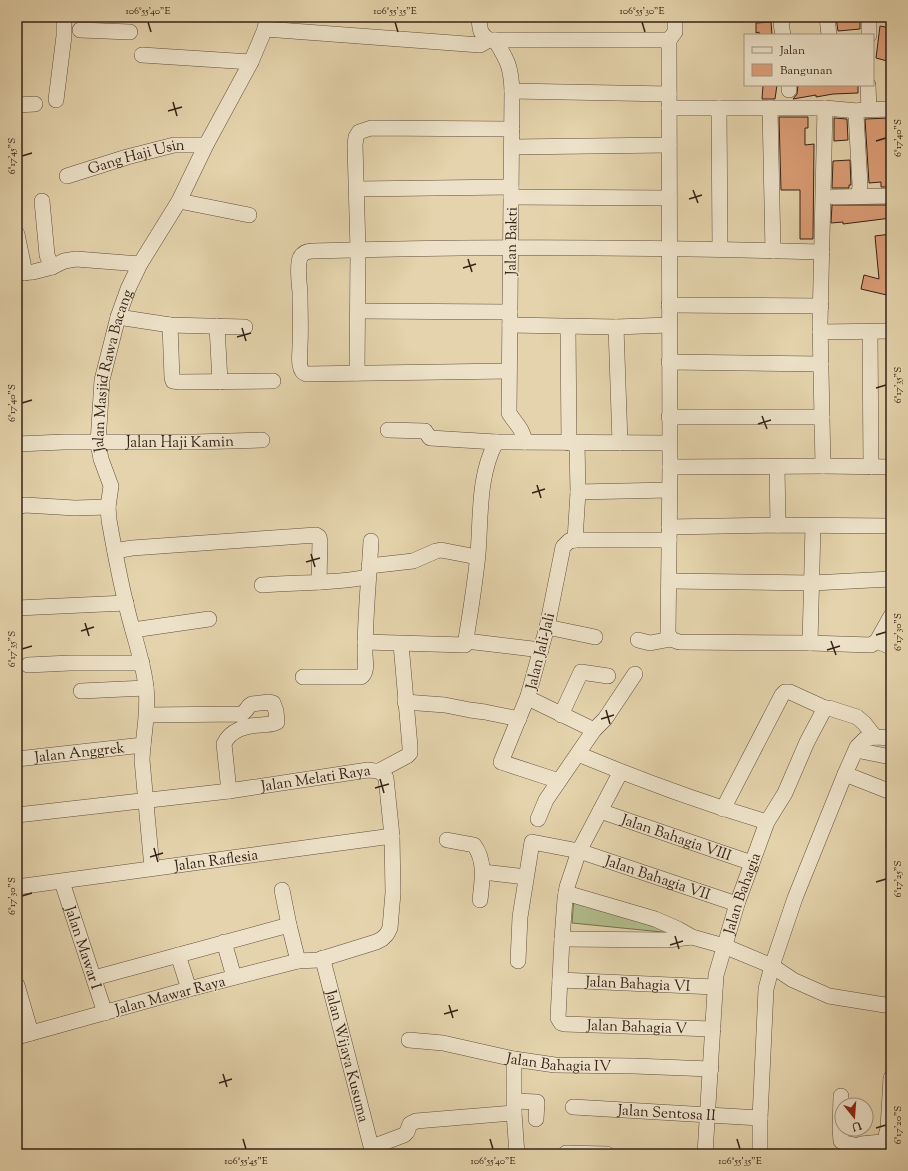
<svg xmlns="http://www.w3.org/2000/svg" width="908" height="1171" viewBox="0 0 908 1171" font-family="'Sorts Mill Goudy',serif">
<rect width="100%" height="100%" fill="#e4d3ac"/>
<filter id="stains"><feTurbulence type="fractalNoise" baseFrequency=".005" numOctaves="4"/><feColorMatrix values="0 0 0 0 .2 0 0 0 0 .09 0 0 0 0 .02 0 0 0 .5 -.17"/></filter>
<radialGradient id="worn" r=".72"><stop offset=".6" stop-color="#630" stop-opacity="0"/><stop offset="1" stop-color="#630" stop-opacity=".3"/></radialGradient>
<!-- green -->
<path fill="#b1bd8c" stroke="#747052" d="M574 898 672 933 572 923Z"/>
<!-- building -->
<g fill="#dc9e77" stroke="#362217">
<path d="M836 17H860V29L838 31Z"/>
<path d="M771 22 772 35H759V32L756 33V23Z"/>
<path d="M880 26 891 28V62L876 58Z"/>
<path d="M763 85H777L775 99H762Z"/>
<path d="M798 85H858V93L833 94 816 97V95L793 99 797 94Z"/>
<path d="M779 117H808V128H805V145L814 144 813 239H800V190H781Z"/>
<path d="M834 118 847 119 848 140 834 141Z"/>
<path d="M890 118V128H888L891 158V187H881V182L869 183 865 119Z"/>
<path d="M850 160 851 185H849V188H832L833 161Z"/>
<path d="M832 205H891V218L843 224V222L831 223Z"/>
<path d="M891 234V296L861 289 864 275 879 279 875 236Z"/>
</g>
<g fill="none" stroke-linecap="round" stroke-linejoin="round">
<!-- minor casing -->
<g stroke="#624e3c" stroke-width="16">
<g id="minor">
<path d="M479 17C480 29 479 33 489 40H669L670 467 668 633 671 639 679 642 810 643 871 645 877 641 891 616"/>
<path d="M827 17 829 35"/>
<path d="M265 29 480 45 489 40"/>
<path d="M80 30 130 32"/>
<path d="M783 35 781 24 784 17"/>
<path d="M869 35V17"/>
<path d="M495 40C508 61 511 67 512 91L509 413C517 426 522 427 525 442"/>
<path d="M669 40 675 32V17"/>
<path d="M142 55 251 62"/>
<path d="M789 85V90"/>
<path d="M868 85 869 109"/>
<path d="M512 91 669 94"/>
<path d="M56 100 64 36V19"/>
<path d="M17 105 35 104"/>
<path d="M669 108H825L858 111"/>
<path d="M719 108 720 249"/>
<path d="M770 108 773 251"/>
<path d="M512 147 669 145"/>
<path id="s1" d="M67 176 127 157 174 145H206"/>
<path d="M357 189 511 187"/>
<path d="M859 196 860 185 856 114 858 111 861 110 891 109"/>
<path d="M511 197 669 198"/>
<path d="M834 197 891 196"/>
<path d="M42 201 47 255 52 267"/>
<path d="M179 201 249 215"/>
<path d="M17 234 25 273"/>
<path d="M17 273 33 272 52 267 64 261 76 259 140 264"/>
<path d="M669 305 821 306"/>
<path d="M358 311 510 312"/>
<path d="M118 317 170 325 245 327"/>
<path d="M170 325 172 378 173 381 180 382 273 381"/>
<path d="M510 325 616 327 669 325"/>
<path d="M217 326 220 382"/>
<path d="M568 327 569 443"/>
<path d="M616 327 620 443"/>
<path d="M820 332 891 331"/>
<path d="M870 332 871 467"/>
<path d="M669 362 821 364"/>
<path d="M509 371 306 374C297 371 300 354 300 346 301 328 300 310 300 292 299 283 297 266 300 258 303 252 307 251 313 251 483 246 652 247 822 252"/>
<path d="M357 373 358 250 355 145 356 137 359 132 371 128 512 129"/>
<path d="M669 417H822"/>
<path d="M388 430 425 431 430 438 496 442 669 443"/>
<path d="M577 443 578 492 575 540H669"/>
<path id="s2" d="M17 444 64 442H195L262 440"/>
<path d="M823 466 820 323 825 108"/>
<path d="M670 467 823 466 891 467"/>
<path d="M777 467 778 525"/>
<path d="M578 492 669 490"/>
<path d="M17 507 25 505 75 508 108 507"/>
<path d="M669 527 778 525 891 526"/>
<path d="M575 540 569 541 563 547 547 627 528 696 530 699 594 730"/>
<path d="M115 551 132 548 316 535 319 537 320 541 319 582"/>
<path d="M369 566 413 561 436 551 441 550 477 557"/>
<path d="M669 581 812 583 891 579"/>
<path d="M262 585C297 582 333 584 368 577"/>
<path d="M17 608 126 603"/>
<path d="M547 627 595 637"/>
<path d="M133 630 209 619"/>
<path d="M638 640 650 643 671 639"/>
<path d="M466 641 541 650"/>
<path d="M877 641 891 647"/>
<path d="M365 642 465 645C470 615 475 584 478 554 481 516 478 476 496 442"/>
<path d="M810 643 813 526"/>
<path d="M28 665 70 663H142"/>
<path d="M303 677H361C368 672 365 661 365 654 365 616 369 579 371 541"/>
<path d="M81 691 146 688"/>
<path d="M528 696 501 762 559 781"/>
<path d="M405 702 445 705 470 710 485 712 519 719"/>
<path d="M147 715 241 714C247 712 247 706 252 704L269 702 273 703 276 711 277 722C271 725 267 724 261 725 247 725 230 730 224 744L229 791"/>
<path d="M561 715 581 672 608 676"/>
<path d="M856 750 891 757"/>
<path d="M578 754C640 780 703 803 767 822"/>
<path id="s3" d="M17 759 143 745"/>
<path d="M379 771 407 756 410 753V747L401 644"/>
<path d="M845 774 891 792"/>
<path id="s4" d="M618 777 579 851 567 887 565 899 562 939 558 1018 561 1023 564 1024 713 1029"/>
<path d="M723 809 782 695 785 692H790L825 708"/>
<path id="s5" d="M600 811 752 863"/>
<path id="s6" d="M17 815 229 791 368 770C376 771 381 770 386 778L392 836 393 893 390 928 387 934 382 939 376 942 318 960 298 961 189 989 17 1037"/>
<path d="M538 819 546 800 559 781 594 730 605 719 635 674"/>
<path d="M447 840 474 845C486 861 482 882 480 900"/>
<path id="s7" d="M152 868 142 760C143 735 149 712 146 687 143 659 132 632 126 604 119 576 114 548 109 520L108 507 111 486 101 459 98 443 102 380 118 317 128 289 140 264 179 201 206 145 251 62 265 29 267 17"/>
<path d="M483 872 526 877"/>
<path id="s8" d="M62 882 105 1013"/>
<path id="s9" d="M17 887 392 836"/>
<path d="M282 890 289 925 298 961"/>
<path d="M566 893 655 919 678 929 692 937 724 946 772 966 793 980 829 996 891 1006"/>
<path d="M562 939 667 940 692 937"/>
<path d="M224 942 234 977"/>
<path d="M178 955 189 989"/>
<path id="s10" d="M323 958 324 964 373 1154"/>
<path id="s11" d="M518 961 520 917 532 842 579 851 737 904"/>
<path d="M94 978 289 925"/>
<path id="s12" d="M560 980 715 987"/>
<path d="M17 985 31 1033"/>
<path id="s13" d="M409 1040 443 1043 514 1059 555 1065 634 1066 711 1069"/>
<path d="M514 1059V1113L517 1154"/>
<path d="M841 1096 840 1129 841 1141 845 1143 859 1146 861 1144 882 1142 885 1140 888 1128 891 1078"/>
<path d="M515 1101 537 1102 536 1119"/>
<path id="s14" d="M573 1107 760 1118"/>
<path d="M372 1147 404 1135 407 1132 410 1124 416 1121 514 1113"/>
<path d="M566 1153 607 1154"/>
<path id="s15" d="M705 1154 716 975 737 904 767 822 785 793 807 742 825 708H829L857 717 864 723 875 737"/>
<path d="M760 1154V1118L766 989 772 966 795 898 845 774 857 747 865 739 875 737 891 738"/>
</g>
</g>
<!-- minor -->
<use href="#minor" stroke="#ede2c9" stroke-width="15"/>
</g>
<!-- ticks -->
<path fill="none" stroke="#362217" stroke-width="1.5" d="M148 22 151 32M395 22 398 32M642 22 645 32M173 102 177 116M168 111 182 107M876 141 886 138M22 156 32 153M693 190 698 203M689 199 702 195M468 259 472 272M463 268 476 264M242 328 246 341M237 337 251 333M876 388 886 385M22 403 32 400M762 416 767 429M758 424 771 420M537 485 541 498M532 493 545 489M311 554 315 567M306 562 320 558M85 623 89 636M81 631 94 627M876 635 886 632M831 641 836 655M22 649 32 646M827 650 840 646M606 710 610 724M601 719 614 715M380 779 384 793M375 788 389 784M154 848 158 862M150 857 163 853M876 882 886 879M22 896 32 893M675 936 679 949M670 945 683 941M449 1005 453 1018M444 1014 458 1010M223 1074 227 1087M219 1083 232 1079M876 1128 886 1125M243 1139 246 1149M490 1139 493 1149M737 1139 740 1149"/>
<g text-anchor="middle" stroke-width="3" stroke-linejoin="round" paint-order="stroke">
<!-- street labels -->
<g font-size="15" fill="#362217" stroke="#ede2c9">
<text dy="5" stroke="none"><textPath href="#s1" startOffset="72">Gang Haji Usin</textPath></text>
<text transform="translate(511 241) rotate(-89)" y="5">Jalan Bakti</text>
<text dy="5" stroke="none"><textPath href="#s7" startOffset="506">Jalan Masjid Rawa Bacang</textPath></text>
<text dy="5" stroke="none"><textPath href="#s2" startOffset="163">Jalan Haji Kamin</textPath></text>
<text transform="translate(540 651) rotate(-76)" y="5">Jalan Jali-Jali</text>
<text dy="5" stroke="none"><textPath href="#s3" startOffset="63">Jalan Anggrek</textPath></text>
<text dy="5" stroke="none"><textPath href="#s6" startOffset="301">Jalan Melati Raya</textPath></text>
<text dy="5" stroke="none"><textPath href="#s5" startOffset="81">Jalan Bahagia VIII</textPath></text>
<text dy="5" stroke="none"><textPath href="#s9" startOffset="201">Jalan Raflesia</textPath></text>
<text dy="5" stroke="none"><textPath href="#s11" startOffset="251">Jalan Bahagia VII</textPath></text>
<text dy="5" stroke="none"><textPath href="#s15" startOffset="265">Jalan Bahagia</textPath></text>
<text dy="5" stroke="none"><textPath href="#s8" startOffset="69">Jalan Mawar I</textPath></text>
<text dy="5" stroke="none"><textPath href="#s12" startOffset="78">Jalan Bahagia VI</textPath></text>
<text transform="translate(170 995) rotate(-15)" y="5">Jalan Mawar Raya</text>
<text dy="5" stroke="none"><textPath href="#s4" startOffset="335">Jalan Bahagia V</textPath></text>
<text dy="5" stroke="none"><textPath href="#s10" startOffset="101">Jalan Wijaya Kusuma</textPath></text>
<text dy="5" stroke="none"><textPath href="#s13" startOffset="152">Jalan Bahagia IV</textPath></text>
<text dy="5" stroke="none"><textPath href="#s14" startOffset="94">Jalan Sentosa II</textPath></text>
</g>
</g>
<!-- margin -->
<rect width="908" height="1171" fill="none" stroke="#e4d3ac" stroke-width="44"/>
<!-- legend -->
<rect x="744" y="34" width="130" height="52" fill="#ede2c9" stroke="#a49582"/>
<rect x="752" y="47" width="20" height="6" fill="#ede2c9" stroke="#a49582"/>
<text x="780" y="54" font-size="12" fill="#362217">Jalan</text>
<rect x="752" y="64" width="20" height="12" fill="#dc9e77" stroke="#a49582"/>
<text x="780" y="74" font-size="12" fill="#362217">Bangunan</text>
<!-- north arrow -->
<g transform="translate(854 1117) rotate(163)"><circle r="19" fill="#ede2c9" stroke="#a49582"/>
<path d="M0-3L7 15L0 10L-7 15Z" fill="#8f2418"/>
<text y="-6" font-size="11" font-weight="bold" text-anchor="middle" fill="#362217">U</text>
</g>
<rect x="22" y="22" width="864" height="1127" fill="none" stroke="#362217" stroke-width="1.5"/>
<g font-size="10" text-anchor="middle" fill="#362217">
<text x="148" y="14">106°55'40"E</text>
<text x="395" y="14">106°55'35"E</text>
<text x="642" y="14">106°55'30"E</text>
<text transform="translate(897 138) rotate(-90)" y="4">6°17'40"S</text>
<text transform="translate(11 156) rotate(-90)" y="4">6°17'45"S</text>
<text transform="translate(897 385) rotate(-90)" y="4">6°17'35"S</text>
<text transform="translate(11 403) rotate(-90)" y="4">6°17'40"S</text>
<text transform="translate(897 632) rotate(-90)" y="4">6°17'30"S</text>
<text transform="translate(11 649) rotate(-90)" y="4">6°17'35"S</text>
<text transform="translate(897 879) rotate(-90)" y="4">6°17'25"S</text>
<text transform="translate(11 896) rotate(-90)" y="4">6°17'30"S</text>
<text transform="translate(897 1125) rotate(-90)" y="4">6°17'20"S</text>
<text x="246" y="1164">106°55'45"E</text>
<text x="493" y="1164">106°55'40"E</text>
<text x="740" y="1164">106°55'35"E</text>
</g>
<rect width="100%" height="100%" filter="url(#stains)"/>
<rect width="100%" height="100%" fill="url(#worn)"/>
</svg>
